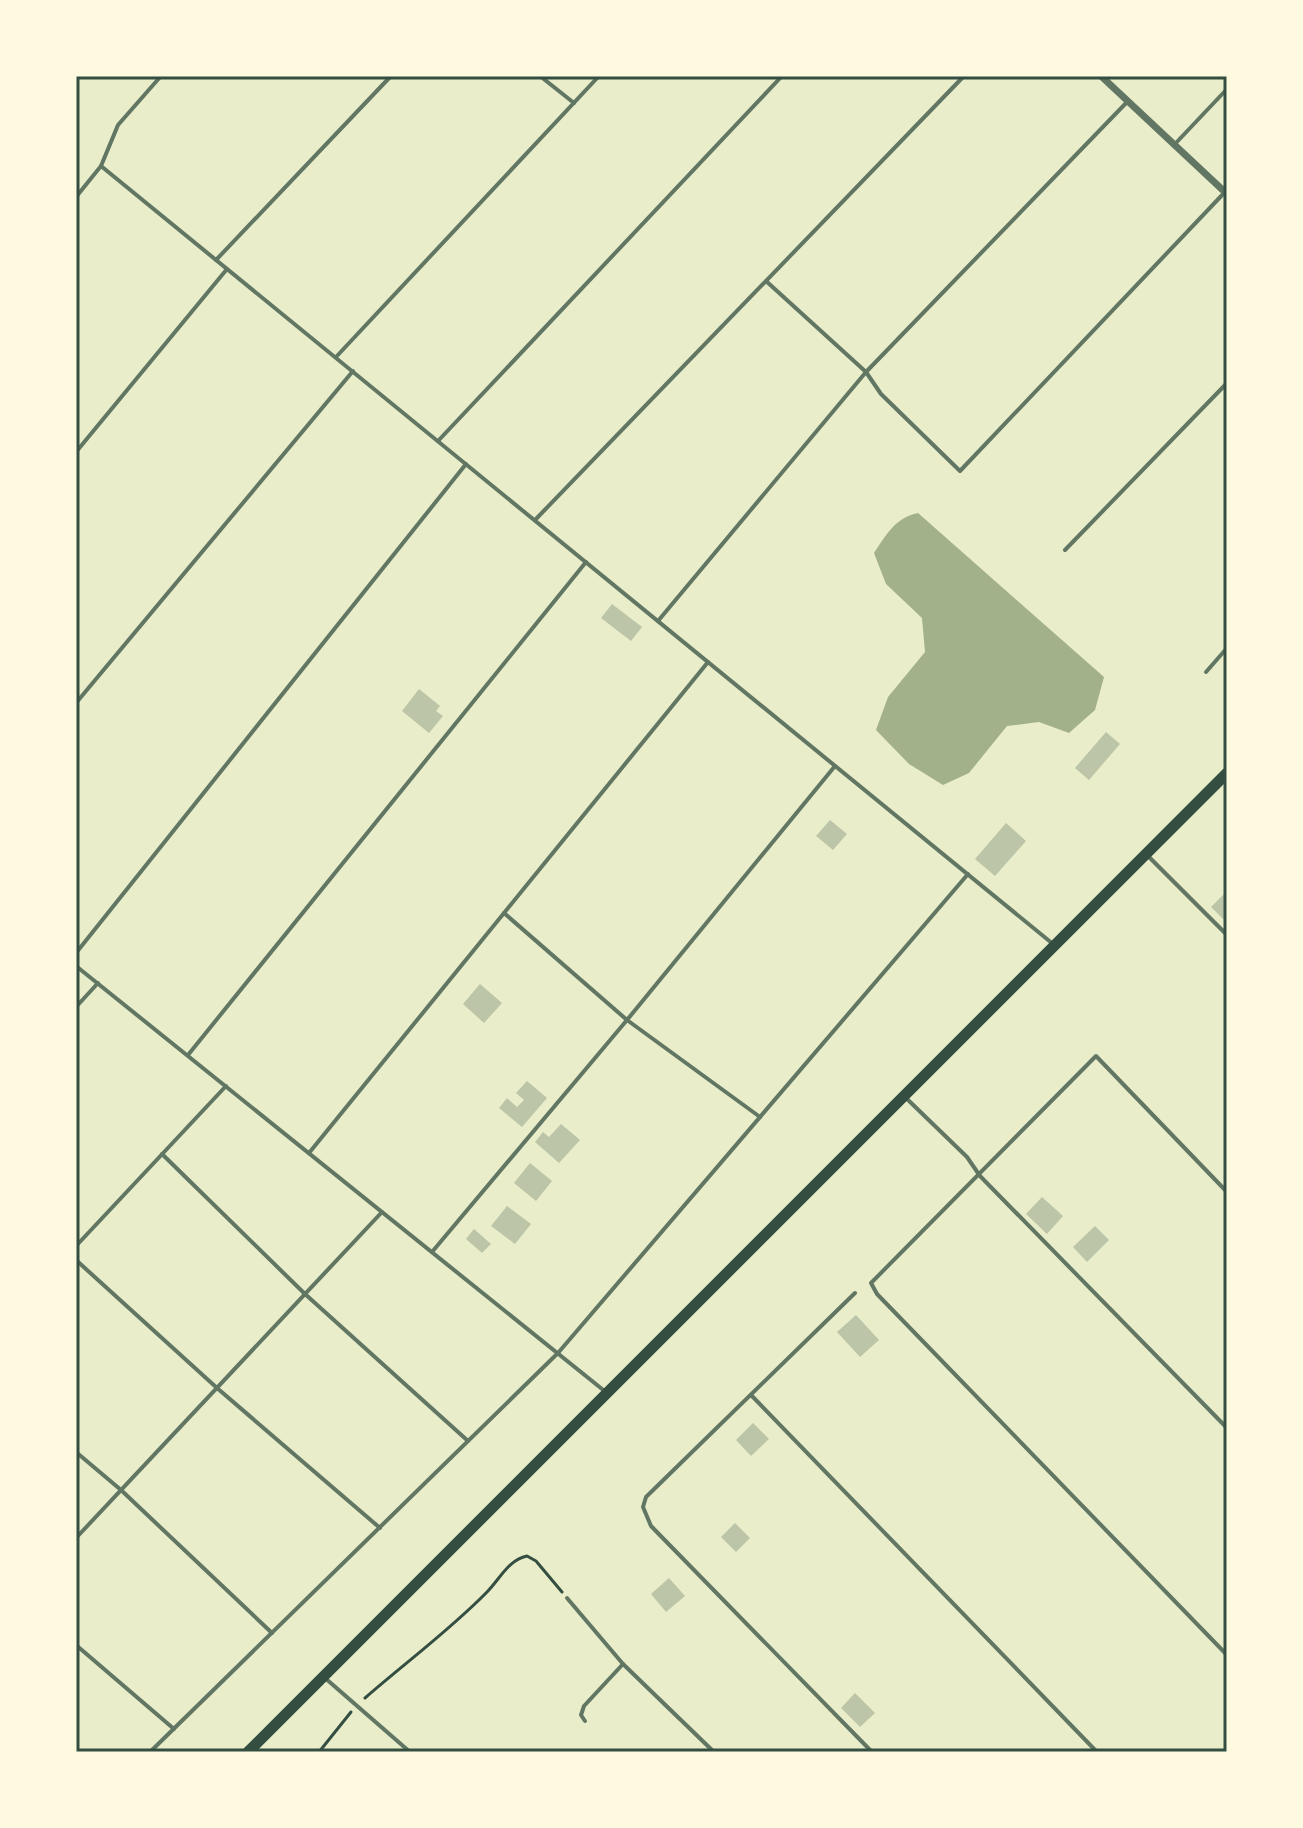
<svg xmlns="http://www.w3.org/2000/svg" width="1303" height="1828" viewBox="0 0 1303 1828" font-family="Ubuntu,sans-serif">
<rect width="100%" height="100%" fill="#e9edc9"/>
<!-- water -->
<path fill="#a3b18a" d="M918 513 1104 677 1095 710 1069 733 1039 722 1007 726 969 773 943 785 909 764 876 730 888 697 925 652 922 618 886 584 874 553C886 535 896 517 918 513Z"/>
<!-- building -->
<g fill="#bcc5a7">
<path d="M612 604 642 627 631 641 601 618Z"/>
<path d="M419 689 440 706 436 711 443 716 429 733 402 711Z"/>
<path d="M1106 732 1120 744 1089 780 1075 768Z"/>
<path d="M830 820 847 834 833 850 816 836Z"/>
<path d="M1006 823 1026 841 995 876 975 859Z"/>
<path d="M1227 891V923L1211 907Z"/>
<path d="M480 984 502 1003 484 1023 463 1004Z"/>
<path d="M527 1081 547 1098 522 1127 499 1108 507 1098 517 1107 524 1100 516 1093Z"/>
<path d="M561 1124 580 1140 559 1163 535 1142 543 1132 549 1137Z"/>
<path d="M530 1163 552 1181 536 1201 514 1183Z"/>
<path d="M1042 1197 1063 1216 1047 1234 1026 1214Z"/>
<path d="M507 1206 531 1224 515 1244 491 1226Z"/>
<path d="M1095 1226 1109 1240 1087 1262 1073 1247Z"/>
<path d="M474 1229 491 1244 482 1253 466 1239Z"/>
<path d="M856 1315 879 1340 860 1357 837 1332Z"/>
<path d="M753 1423 769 1439 751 1456 736 1440Z"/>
<path d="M735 1523 750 1538 736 1552 721 1537Z"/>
<path d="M669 1578 685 1596 666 1612 651 1594Z"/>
<path d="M855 1693 875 1713 860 1727 841 1708Z"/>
</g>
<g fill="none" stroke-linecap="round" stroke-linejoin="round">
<!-- path -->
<g stroke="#344e41" stroke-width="3">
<path d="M365 1698C405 1663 450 1630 487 1592 500 1579 508 1560 527 1556L536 1561 562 1592"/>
<path d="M319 1752 351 1712"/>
</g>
<!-- service -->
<g stroke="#617663" stroke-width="4">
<path d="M540 76 574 103"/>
<path d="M1174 145 1227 89"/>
<path d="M101 166 1053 944"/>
<path d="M76 197 101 166 118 125 161 76"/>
<path d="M216 260 391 76"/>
<path d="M766 281 866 372 881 394 960 471 1225 192"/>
<path d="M336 357 599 76"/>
<path d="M438 441 782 76"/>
<path d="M76 452 227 269"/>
<path d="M535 520 964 76"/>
<path d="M1065 550 1227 383"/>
<path d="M658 621 866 372 1128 101"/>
<path d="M1206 672 1227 648"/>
<path d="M76 703 353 371"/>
<path d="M1148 856 1227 935"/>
<path d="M504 913 627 1020 760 1117"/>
<path d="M76 953 466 464"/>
<path d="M76 966 607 1393"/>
<path d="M76 1007 98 983"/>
<path d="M188 1055 586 562"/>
<path d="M906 1098 967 1157 980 1176 1227 1428"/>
<path d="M309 1153 708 662"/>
<path d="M162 1154 305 1294 468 1441"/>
<path d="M1227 1192 1096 1056 871 1283 877 1294 1227 1655"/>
<path d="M76 1246 226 1086"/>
<path d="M432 1252 627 1020 835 766"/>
<path d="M76 1260 217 1388 380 1528"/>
<path d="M855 1293 646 1497 643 1507 651 1526 872 1752"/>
<path d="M752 1396 1097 1752"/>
<path d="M76 1452 121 1490 272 1633"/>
<path d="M76 1538 382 1212"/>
<path d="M567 1598 623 1664 714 1752"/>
<path d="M76 1645 174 1729"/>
<path d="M325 1678 410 1752"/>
<path d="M585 1721 581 1715 584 1706 623 1664"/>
<path d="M150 1752 558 1353 968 874"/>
</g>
<!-- minor -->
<path stroke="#617663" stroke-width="7" d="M1101 76 1227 194"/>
<!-- primary -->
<path stroke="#344e41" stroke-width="11" d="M248 1752 1227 773"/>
</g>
<!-- border -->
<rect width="1303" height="1828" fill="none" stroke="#fefae0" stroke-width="156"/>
<rect x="78" y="78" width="1147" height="1672" fill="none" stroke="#344e41" stroke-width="3"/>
</svg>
